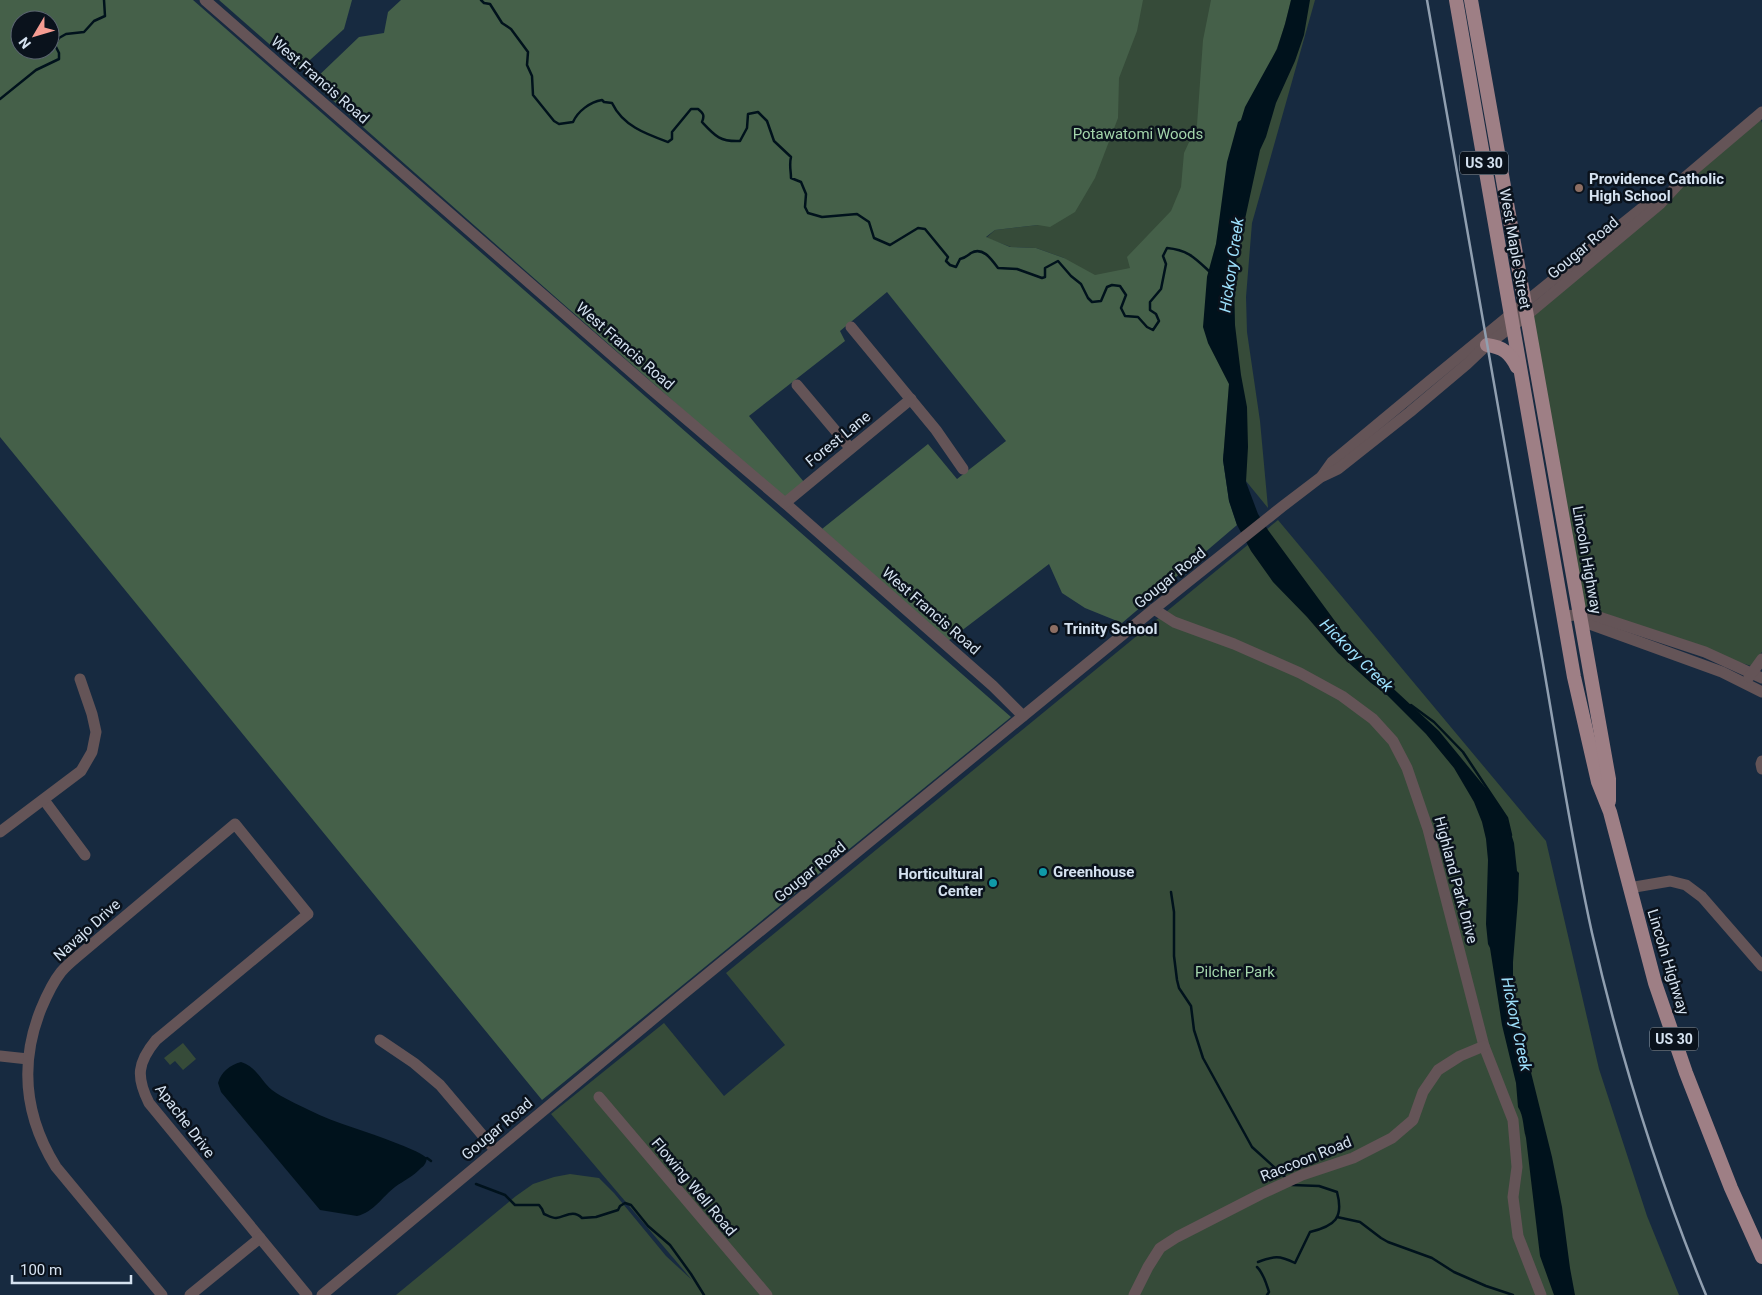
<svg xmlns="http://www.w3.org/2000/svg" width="1762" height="1295" viewBox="0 0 1762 1295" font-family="Roboto,sans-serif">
<rect width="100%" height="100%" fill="#172a40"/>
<!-- green -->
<g fill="#364b39">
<path d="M855 0H1315L1252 223 1246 297 1247 332 1260 421 1268 508 1064 258 1036 248 1011 247 986 238 995 230 1038 225Z"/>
<path d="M1760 117 1762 123V652L1751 666 1584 612 1530 315Z"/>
<path d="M1278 520 1546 841 1599 1069 1647 1216 1679 1295H396L516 1196 533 1184 554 1177 570 1174 599 1178 614 1193 666 1256 692 1280 551 1114 664 1023 724 1096 785 1045 726 973Z"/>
<path d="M183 1043 196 1059 183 1070 175 1061 170 1065 164 1058Z"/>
</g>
<!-- forest -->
<g fill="#456049" fill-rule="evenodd">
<path d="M0 0H193L1011 717 542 1100 0 437ZM20 20H50V50H20Z"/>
<path d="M219 0H352L344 29 299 70Z"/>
<path d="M401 0H1143L1137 31 1119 78 1118 118 1095 178 1075 212 1050 227 1038 225 995 230 986 237 1010 247 1036 248 1064 258 1095 275 1130 268 1127 257 1171 211 1181 187 1184 153 1197 125 1203 40 1211 0H1291C1286 22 1280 43 1270 64 1260 83 1248 100 1241 120L1216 244 1207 277 1208 343 1229 384 1223 460 1229 501 1237 525 1122 623 1085 608 1062 593 1049 564 948 641 822 529 928 444 957 479 1006 441 887 292 840 331 845 341 749 416 804 482 784 499 312 82 359 37 384 33 388 12Z"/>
</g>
<!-- water -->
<g fill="#00121c">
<path d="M1291 0H1310L1304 35 1295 61 1276 103 1266 137 1260 150 1237 256 1234 279 1235 325 1241 375 1247 407 1248 447 1246 482 1258 514 1268 530 1343 632 1384 680 1439 731 1489 792 1506 818 1514 843 1517 871 1519 873 1518 900 1513 962V981L1517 1016 1552 1157 1562 1207 1570 1268 1575 1295H1554L1540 1256 1526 1138C1523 1128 1524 1116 1518 1107L1516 1083 1502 1025 1490 948 1488 944 1486 924 1488 860 1486 839 1482 822 1474 802 1454 768 1426 734 1386 694 1371 683 1338 653 1307 617 1273 582 1251 551 1237 525 1229 501 1223 460 1229 384 1208 343 1203 327 1207 277 1216 244 1227 162 1238 122 1241 120 1245 107 1277 49 1285 24Z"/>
<path d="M241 1062C256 1066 261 1081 272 1090 283 1098 297 1104 309 1110 337 1124 367 1131 396 1143 406 1147 418 1151 427 1158 426 1163 425 1165 421 1168 414 1176 403 1181 395 1187 382 1197 374 1212 357 1216L320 1210 221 1092 218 1083C221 1072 230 1065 241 1062Z"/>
</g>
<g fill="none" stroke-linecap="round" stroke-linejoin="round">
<!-- stream -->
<g stroke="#00121c" stroke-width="2.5">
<path d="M481 0 484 3 490 4 502 23 511 29 528 52 527 65 532 76 533 95 554 121 559 124 573 122C578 111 590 102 602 100L604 102 612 103C623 126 646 134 668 142L672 139V132L691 109H698C703 113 705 115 702 122 715 136 720 142 740 141L747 128 748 114 758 112 767 121 774 141 791 157C789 165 791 171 791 178L801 182 806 194 805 207 808 213 822 217 857 214 869 222 874 238 890 245 918 228 925 229 948 257 946 261 950 265 956 267 960 259C965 258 967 256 971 253 983 246 992 260 998 268L1017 269 1042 278 1045 277V268L1058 261 1071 276 1081 284 1088 298 1092 302 1101 301 1107 287 1112 285 1120 286 1126 295 1121 308 1125 316 1138 317 1147 327 1153 330 1159 321 1156 314 1150 310V302L1161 289 1166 264 1163 256 1167 248C1188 250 1195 258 1210 272"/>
<path d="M0 99 36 70 59 59V53L55 45 59 38 66 34 84 32 94 21 105 16 104 0"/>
<path d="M1411 705 1434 722 1463 752 1507 818 1511 835"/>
<path d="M1171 892 1174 912V956L1177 980 1179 988 1191 1006 1194 1030 1203 1058 1252 1147 1285 1177"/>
<path d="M427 1158 431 1161"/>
<path d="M476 1184 505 1195 515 1205H539L542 1209 544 1214C547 1215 552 1218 556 1218 565 1217 573 1209 582 1218L596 1217 618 1210 620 1206 625 1203 631 1205 648 1226 670 1245 691 1274 704 1295"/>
<path d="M1337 1217 1360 1222 1381 1238 1388 1242 1432 1258 1454 1272 1486 1286 1513 1295"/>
<path d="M1258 1262C1274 1256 1279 1255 1295 1263L1310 1232C1335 1226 1344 1218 1337 1192L1319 1186 1292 1185"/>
<path d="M1257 1267C1264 1274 1266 1283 1269 1292L1267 1295"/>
</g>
<!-- minor -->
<g stroke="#645457" stroke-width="11">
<path d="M205 0 651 389 785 503 993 686 1023 716"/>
<path d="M851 327 936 430 963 469"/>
<path d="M797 385 850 448"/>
<path d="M1322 476 1332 462C1436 375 1541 289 1647 204"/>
<path d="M785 503 911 399"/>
<path d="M1154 609 1174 622 1234 644 1300 673 1342 696 1373 719 1393 741 1407 768 1428 829 1484 1046 1513 1120 1517 1167 1513 1197 1518 1236 1541 1295"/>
<path d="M1580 615 1587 623 1722 672 1762 692"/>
<path d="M1563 616 1590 614 1705 652 1762 678"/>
<path d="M1749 677 1762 659"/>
<path d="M1762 761 1761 764 1762 769"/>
<path d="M44 800 85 855"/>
<path d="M0 832 81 771 92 752 96 732 92 714 80 679"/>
<path d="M1629 888 1670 881 1686 885 1702 897 1762 966"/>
<path d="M380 1040 414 1063 440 1085 495 1150"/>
<path d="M0 1056 28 1059"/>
<path d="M599 1097 767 1295"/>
<path d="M162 1295 56 1167C25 1117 19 1064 41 1009 46 997 53 982 61 972 66 966 72 961 78 956L235 824 308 914 156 1040C137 1063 136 1077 149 1103L307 1295"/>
<path d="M190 1295 260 1238"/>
<path d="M322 1295 682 995 1154 609 1283 506 1321 477 1338 469 1410 412 1467 364 1487 345 1527 315 1660 204 1683 179 1762 112"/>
<path d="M1134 1295 1148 1267 1160 1248 1177 1237 1261 1194 1302 1175 1353 1158 1392 1138 1413 1120 1423 1092 1438 1070 1460 1056 1484 1046"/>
</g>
<!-- major -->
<g stroke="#9e7f85" stroke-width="14">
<path d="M1456 0 1574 677 1598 782 1610 812 1655 983 1686 1073 1731 1188 1762 1257"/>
<path d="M1471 0 1609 779V801"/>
<path d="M1487 345C1503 347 1510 353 1517 367"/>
</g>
<!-- rail -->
<path stroke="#909fb0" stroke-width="2.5" d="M1427 0C1463 206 1499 412 1535 618 1554 723 1569 829 1592 933 1620 1056 1658 1178 1706 1295"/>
</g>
<!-- markers -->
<g fill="#8d6e63" stroke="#0a121c" stroke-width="2">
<circle cx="1579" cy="188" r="5"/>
<circle cx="1054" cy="629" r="5"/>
</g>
<g fill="#0f9aa8" stroke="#0a121c" stroke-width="2">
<circle cx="1043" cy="872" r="5"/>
<circle cx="993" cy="883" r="5"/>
</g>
<g text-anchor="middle" stroke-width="5" stroke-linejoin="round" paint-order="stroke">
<!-- shield labels -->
<g fill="#0a121c" stroke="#98a4b0" stroke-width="1">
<rect x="1460" y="151.5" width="48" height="23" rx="4"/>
<rect x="1650" y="1027.5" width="48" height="23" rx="4"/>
</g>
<g font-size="14" font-weight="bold" fill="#d5e2f0">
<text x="1484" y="168">US 30</text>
<text x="1674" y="1044">US 30</text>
</g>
<!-- street labels -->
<g font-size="15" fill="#d5e2f0" stroke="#0a121c">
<text transform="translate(320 80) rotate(41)" y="5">West Francis Road</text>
<text transform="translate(1583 248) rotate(-40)" y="5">Gougar Road</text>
<text transform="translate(1515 249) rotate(80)" y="5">West Maple Street</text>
<text transform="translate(625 346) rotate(41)" y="5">West Francis Road</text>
<text transform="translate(838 439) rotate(-39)" y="5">Forest Lane</text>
<text transform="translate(1587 560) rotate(80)" y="5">Lincoln Highway</text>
<text transform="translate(1170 578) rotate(-39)" y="5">Gougar Road</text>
<text transform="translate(931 611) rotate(41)" y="5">West Francis Road</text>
<text transform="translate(810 872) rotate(-39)" y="5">Gougar Road</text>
<text transform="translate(1456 880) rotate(75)" y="5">Highland Park Drive</text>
<text transform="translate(87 930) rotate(-42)" y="5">Navajo Drive</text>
<text transform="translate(1668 962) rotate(73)" y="5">Lincoln Highway</text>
<text transform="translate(185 1121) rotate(53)" y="5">Apache Drive</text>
<text transform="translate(497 1129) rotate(-40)" y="5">Gougar Road</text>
<text transform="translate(1306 1159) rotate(-22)" y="5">Raccoon Road</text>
<text transform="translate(694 1187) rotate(50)" y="5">Flowing Well Road</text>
</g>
<!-- park labels -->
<g font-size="15" fill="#a3d5ab" stroke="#0a121c">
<text x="1138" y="139">Potawatomi Woods</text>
<text x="1235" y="977">Pilcher Park</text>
</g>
<!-- poi labels -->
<g font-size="15" font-weight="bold" fill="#d5e2f0" stroke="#0a121c" text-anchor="start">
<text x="1589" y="184">Providence Catholic<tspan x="1589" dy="17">High School</tspan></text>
<text x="1064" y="634">Trinity School</text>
<text x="1053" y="877">Greenhouse</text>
<text x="983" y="879" text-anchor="end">Horticultural<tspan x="983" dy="17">Center</tspan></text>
</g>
<!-- water labels -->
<g font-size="16" font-style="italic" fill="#9de0fc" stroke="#0a121c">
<text transform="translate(1231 265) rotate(-82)" y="6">Hickory Creek</text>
<text transform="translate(1357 655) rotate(45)" y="6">Hickory Creek</text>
<text transform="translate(1517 1024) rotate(78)" y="6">Hickory Creek</text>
</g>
</g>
<!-- north arrow -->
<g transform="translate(35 35) rotate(232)"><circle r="24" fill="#0a121c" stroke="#5b6571"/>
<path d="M0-4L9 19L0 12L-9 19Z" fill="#f59c92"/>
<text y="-8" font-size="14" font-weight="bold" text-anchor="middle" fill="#d5e2f0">N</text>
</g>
<!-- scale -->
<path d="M12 1275v8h119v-8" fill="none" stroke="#d5e2f0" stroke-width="2.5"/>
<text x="20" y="1275" font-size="15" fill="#d5e2f0" stroke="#0a121c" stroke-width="4" paint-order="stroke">100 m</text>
</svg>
